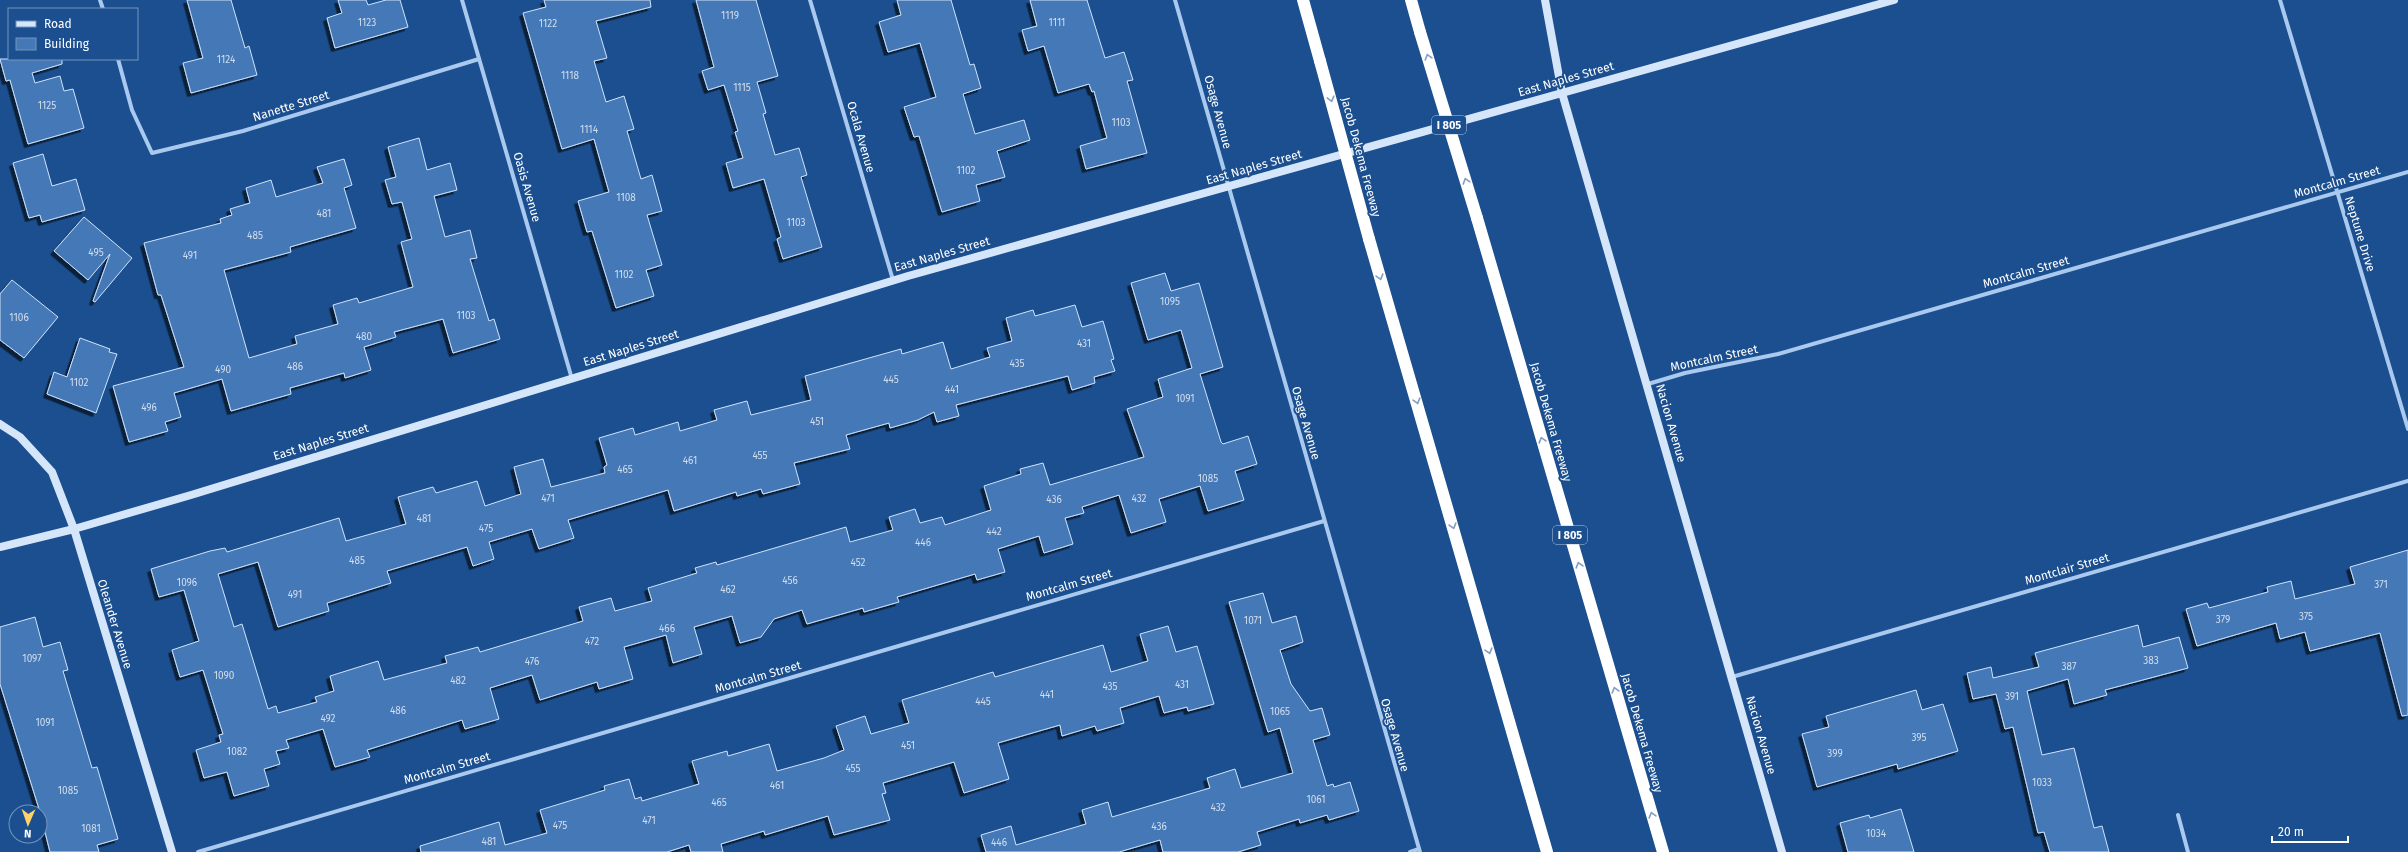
<svg xmlns="http://www.w3.org/2000/svg" width="2408" height="852" viewBox="0 0 2408 852" font-family="'Fira Sans',sans-serif">
<defs>
<filter id="shadow"><feDropShadow dx="-3.5" dy="3.5" stdDeviation="0" flood-color="#0009"/></filter>
</defs>
<rect width="100%" height="100%" fill="#1b4f8f"/>
<!-- building -->
<g fill="#4478b7" stroke="#cfe3fa" filter="url(#shadow)">
<path d="M187 0H231L245 48 249 46 257 75 191 93 183 63 203 58Z"/>
<path d="M338 0H366L368 5 386 0H400L408 27 335 48 327 18 342 13Z"/>
<path d="M544 0H650L651 7 596 21 607 58 594 61 606 102 624 96 634 129 627 131 641 179 652 175 662 211 647 215 662 265 646 270 654 296 616 308 592 231 587 232 578 201 609 192 594 139 562 149 523 13 546 7Z"/>
<path d="M696 0H756L778 76 757 82 766 113 763 114 775 155 799 148 807 175 801 177 822 247 783 259 777 239 781 237 764 179 733 188 726 163 743 158 735 132 738 131 724 85 708 90 702 71 714 67Z"/>
<path d="M897 0H951L970 65 974 64 981 88 963 94 975 134 1024 120 1030 140 997 151 1005 177 976 185 980 201 942 212 919 136 914 137 904 107 936 97 920 43 888 52 879 22 901 15Z"/>
<path d="M1030 0H1087L1105 58 1124 52 1133 80 1127 81 1147 153 1086 169 1080 146 1107 138 1094 91 1092 92 1089 84 1058 93 1044 46 1028 51 1022 30 1037 26Z"/>
<path d="M0 59H62V64L32 73 35 83 60 76 64 91 73 89 84 128 28 144 10 80 6 81Z"/>
<path d="M419 138 427 170 450 163 457 190 434 196 445 237 470 230 477 258 470 259 489 321 494 319 500 339 453 353 443 319 394 332 396 337 364 347 371 370 345 378 344 373 290 388 291 394 231 411 222 379 174 393 181 417 165 422 168 431 129 442 113 386 184 367 161 295H158L144 243 221 223 220 219 232 215 230 209 250 203 246 188 271 180 276 197 323 183 317 167 344 159 352 185 344 188 356 228 290 247 291 252 224 270 249 358 297 344 295 336 338 324 333 305 357 298 359 303 413 287 401 242 412 239 402 202 392 204 385 180 396 177 388 147Z"/>
<path d="M43 154 52 186 76 179 85 210 42 222 40 215 29 218 13 163Z"/>
<path d="M84 217 132 258 95 302 93 301 110 254 88 280 54 251Z"/>
<path d="M1165 273 1171 291 1199 283 1223 367 1200 374 1221 442 1223 444 1248 436 1257 464 1235 471 1244 500 1208 511 1200 486 1159 499 1166 522 1131 533 1119 495 1082 507 1084 513 1065 518 1073 544 1044 553 1039 536 998 549 1005 572 977 580 975 574 897 597 899 602 864 612 863 608 807 624 802 610 774 619 761 637 740 643 732 616 694 627 702 654 673 663 666 635 624 647 633 679 599 689 597 682 540 700 532 675 490 688 499 719 465 729 462 720 367 750 370 757 335 767 323 729 286 740 289 748 276 751 280 764 264 769 269 786 234 796 227 772 204 778 196 750 221 742 219 735 223 734 203 670 180 677 172 650 199 641 184 590 159 597 151 569 210 551 225 548 227 552 339 518 346 541 406 524 398 497 433 487 436 493 477 481 485 506 521 494 514 467 543 459 551 487 605 473 604 467 607 465 599 438 633 428 635 435 678 422 680 431 717 420 714 410 747 401 751 415 811 400 805 376 901 349 902 354 943 342 951 369 990 357 987 348 1012 341 1006 318 1033 310 1035 316 1075 305 1082 327 1103 321 1114 359 1111 360 1115 371 1094 377 1095 383 1072 390 1068 376 956 405 959 416 937 422 934 412 918 420 890 428 889 423 846 435 850 449 794 463 800 484 763 494 761 489 737 496 736 492 674 511 668 490 568 520 574 538 539 549 532 529 489 542 494 559 473 566 467 547 387 571 391 583 327 603 329 611 278 627 258 562 218 574 234 627 242 624 268 709 276 706 278 713 317 702 315 697 334 691 330 676 378 661 384 680 447 663 445 656 478 647 480 652 583 621 579 607 611 598 615 611 652 601 648 588 697 573 695 568 716 562 717 565 846 527 850 542 893 530 889 517 915 509 920 523 942 517 945 525 991 510 984 486 1021 474 1020 469 1043 463 1050 485 1144 457 1127 409 1163 397 1158 379 1192 368 1181 330 1148 340 1131 283Z"/>
<path d="M12 280 58 317 24 358 0 340V294Z"/>
<path d="M80 338 110 349 109 352 117 354 96 413 47 394 54 372 67 377Z"/>
<path d="M2408 550V715L2402 716 2380 633 2310 651 2305 632 2280 639 2276 623 2197 646 2186 609 2207 603 2209 608 2268 592 2267 587 2291 581 2295 599 2355 584 2350 567Z"/>
<path d="M1263 593 1272 623 1296 616 1303 642 1280 650 1291 684 1310 711 1322 708 1330 735 1313 740 1327 786 1333 784 1334 787 1350 782 1359 811 1329 820 1327 815 1300 823 1299 819 1257 832 1261 845 1238 852H1163L1160 840 1119 852H986L981 835 1011 826 1016 845 1086 824 1082 810 1108 802 1112 817 1210 788 1207 778 1235 769 1241 788 1293 773 1280 728 1268 732 1229 602Z"/>
<path d="M35 617 43 647 60 642 68 670 63 671 92 768 97 767 118 839 97 845 99 852H50L40 812 0 684V627Z"/>
<path d="M2138 625 2143 647 2179 637 2188 668 2105 690 2107 695 2074 704 2068 679 2027 691 2042 755 2074 748 2094 828 2102 826 2109 852H2050L2044 832 2038 833 2013 727 2005 729 1996 694 1973 699 1967 673 1991 667 1993 678 2039 667 2035 653Z"/>
<path d="M1168 626 1176 652 1197 646 1214 704 1188 711 1187 707 1164 713 1159 696 1120 708 1124 723 1097 731 1095 726 1062 736 1060 725 998 743 1009 779 964 793 954 762 883 783 886 793 882 794 890 820 834 835 828 816 765 835 764 831 721 844 723 852H691L689 845 667 852H421L420 846 499 822 505 845 547 833 540 810 605 790 604 786 629 779 635 799 641 797 642 801 699 784 692 761 727 751 728 756 769 744 777 771 824 758 844 750 836 726 865 716 871 734 909 723 902 700 993 672 995 677 1103 645 1111 672 1148 661 1140 634Z"/>
<path d="M1916 690 1922 710 1943 704 1958 751 1898 769 1897 764 1817 787 1802 734 1829 727 1826 716Z"/>
<path d="M1901 809 1914 852H1848L1840 823 1869 815 1870 818Z"/>
</g>
<g fill="none" stroke-linecap="round" stroke-linejoin="round">
<!-- street -->
<g stroke="#a9c9ee" stroke-width="4">
<path d="M100 0 103 9"/>
<path d="M462 0 572 379"/>
<path d="M810 0 893 280"/>
<path d="M1175 0 1420 852"/>
<path d="M2280 0 2408 429"/>
<path d="M118 59 132 110 152 153 243 131 479 59"/>
<path d="M1648 384 1685 373 1778 354 2408 172"/>
<path d="M1732 677 2408 481"/>
<path d="M2178 815 2188 852"/>
<path d="M198 852 1324 521"/>
<path d="M1410 852 1419 849"/>
</g>
<!-- secondary -->
<g stroke="#d6e6fa" stroke-width="8">
<path d="M1545 0 1562 93 1782 852"/>
<path d="M0 424 20 437 52 472 74 529 172 852"/>
<path d="M0 547 74 529 191 495 908 276 1894 0"/>
</g>
<!-- highway -->
<g stroke="#fff" stroke-width="12">
<path d="M1303 0 1320 61"/>
<path d="M1411 0 1420 32"/>
<path d="M1477 218 1663 852"/>
<path d="M1369 239 1547 852"/>
</g>
<!-- highway-bridge -->
<g stroke="#fff" stroke-width="12">
<path d="M1420 32 1477 218"/>
<path d="M1320 61 1369 239"/>
</g>
</g>
<!-- one-way arrows -->
<defs><path id="oneway-chevron" d="M-2-3.5L2.5 0L-2 3.5" fill="none" stroke-width="1.6" stroke-linecap="round" stroke-linejoin="round"/></defs>
<g stroke="#829ec1">
<use href="#oneway-chevron" transform="translate(1428 57) rotate(-107)"/>
<use href="#oneway-chevron" transform="translate(1331 99) rotate(75)"/>
<use href="#oneway-chevron" transform="translate(1466 181) rotate(-107)"/>
<use href="#oneway-chevron" transform="translate(1380 277) rotate(74)"/>
<use href="#oneway-chevron" transform="translate(1417 401) rotate(74)"/>
<use href="#oneway-chevron" transform="translate(1542 440) rotate(-106)"/>
<use href="#oneway-chevron" transform="translate(1453 526) rotate(74)"/>
<use href="#oneway-chevron" transform="translate(1579 565) rotate(-106)"/>
<use href="#oneway-chevron" transform="translate(1489 651) rotate(74)"/>
<use href="#oneway-chevron" transform="translate(1615 690) rotate(-106)"/>
<use href="#oneway-chevron" transform="translate(1652 815) rotate(-106)"/>
</g>
<g text-anchor="middle" stroke-width="4" stroke-linejoin="round" paint-order="stroke">
<!-- number labels -->
<g font-size="10" fill="#d0dded">
<text x="730" y="19">1119</text>
<text x="367" y="26">1123</text>
<text x="1057" y="26">1111</text>
<text x="548" y="27">1122</text>
<text x="226" y="63">1124</text>
<text x="570" y="79">1118</text>
<text x="742" y="91">1115</text>
<text x="47" y="109">1125</text>
<text x="1121" y="126">1103</text>
<text x="589" y="133">1114</text>
<text x="966" y="174">1102</text>
<text x="626" y="201">1108</text>
<text x="324" y="217">481</text>
<text x="796" y="226">1103</text>
<text x="255" y="239">485</text>
<text x="96" y="256">495</text>
<text x="190" y="259">491</text>
<text x="624" y="278">1102</text>
<text x="1170" y="305">1095</text>
<text x="466" y="319">1103</text>
<text x="19" y="321">1106</text>
<text x="364" y="340">480</text>
<text x="1084" y="347">431</text>
<text x="1017" y="367">435</text>
<text x="295" y="370">486</text>
<text x="223" y="373">490</text>
<text x="891" y="383">445</text>
<text x="79" y="386">1102</text>
<text x="952" y="393">441</text>
<text x="1185" y="402">1091</text>
<text x="149" y="411">496</text>
<text x="817" y="425">451</text>
<text x="760" y="459">455</text>
<text x="690" y="464">461</text>
<text x="625" y="473">465</text>
<text x="1208" y="482">1085</text>
<text x="548" y="502">471</text>
<text x="1139" y="502">432</text>
<text x="1054" y="503">436</text>
<text x="424" y="522">481</text>
<text x="486" y="532">475</text>
<text x="994" y="535">442</text>
<text x="923" y="546">446</text>
<text x="357" y="564">485</text>
<text x="858" y="566">452</text>
<text x="790" y="584">456</text>
<text x="187" y="586">1096</text>
<text x="2381" y="588">371</text>
<text x="728" y="593">462</text>
<text x="295" y="598">491</text>
<text x="2306" y="620">375</text>
<text x="2223" y="623">379</text>
<text x="1253" y="624">1071</text>
<text x="667" y="632">466</text>
<text x="592" y="645">472</text>
<text x="32" y="662">1097</text>
<text x="2151" y="664">383</text>
<text x="532" y="665">476</text>
<text x="2069" y="670">387</text>
<text x="224" y="679">1090</text>
<text x="458" y="684">482</text>
<text x="1182" y="688">431</text>
<text x="1110" y="690">435</text>
<text x="1047" y="698">441</text>
<text x="2012" y="700">391</text>
<text x="983" y="705">445</text>
<text x="398" y="714">486</text>
<text x="1280" y="715">1065</text>
<text x="328" y="722">492</text>
<text x="45" y="726">1091</text>
<text x="1919" y="741">395</text>
<text x="908" y="749">451</text>
<text x="237" y="755">1082</text>
<text x="1835" y="757">399</text>
<text x="853" y="772">455</text>
<text x="2042" y="786">1033</text>
<text x="777" y="789">461</text>
<text x="68" y="794">1085</text>
<text x="1316" y="803">1061</text>
<text x="719" y="806">465</text>
<text x="1218" y="811">432</text>
<text x="649" y="824">471</text>
<text x="560" y="829">475</text>
<text x="1159" y="830">436</text>
<text x="91" y="832">1081</text>
<text x="1876" y="837">1034</text>
<text x="489" y="845">481</text>
<text x="999" y="846">446</text>
</g>
<!-- shield labels -->
<g fill="#1b4f8f" stroke="#bbcadd" stroke-width="1">
<rect x="1432" y="116" width="34" height="18" rx="3"/>
<rect x="1553" y="526" width="34" height="18" rx="3"/>
</g>
<g font-size="11" font-weight="bold" fill="#fff">
<text x="1449" y="129">I 805</text>
<text x="1570" y="539">I 805</text>
</g>
<!-- street labels -->
<g font-size="12" fill="#fff" stroke="#1b4f8f">
<text transform="translate(1566 79) rotate(-16)" y="4">East Naples Street</text>
<text transform="translate(291 106) rotate(-17)" y="4">Nanette Street</text>
<text transform="translate(1218 112) rotate(75)" y="4">Osage Avenue</text>
<text transform="translate(861 137) rotate(74)" y="4">Ocala Avenue</text>
<text transform="translate(1361 157) rotate(75)" y="4">Jacob Dekema Freeway</text>
<text transform="translate(1254 167) rotate(-16)" y="4">East Naples Street</text>
<text transform="translate(2337 182) rotate(-16)" y="4">Montcalm Street</text>
<text transform="translate(527 187) rotate(74)" y="4">Oasis Avenue</text>
<text transform="translate(2360 234) rotate(73)" y="4">Neptune Drive</text>
<text transform="translate(942 254) rotate(-16)" y="4">East Naples Street</text>
<text transform="translate(2026 272) rotate(-16)" y="4">Montcalm Street</text>
<text transform="translate(631 348) rotate(-17)" y="4">East Naples Street</text>
<text transform="translate(1714 358) rotate(-12)" y="4">Montcalm Street</text>
<text transform="translate(1551 422) rotate(74)" y="4">Jacob Dekema Freeway</text>
<text transform="translate(1306 423) rotate(74)" y="4">Osage Avenue</text>
<text transform="translate(1671 423) rotate(74)" y="4">Nacion Avenue</text>
<text transform="translate(321 442) rotate(-17)" y="4">East Naples Street</text>
<text transform="translate(2067 569) rotate(-16)" y="4">Montclair Street</text>
<text transform="translate(1069 585) rotate(-16)" y="4">Montcalm Street</text>
<text transform="translate(115 624) rotate(73)" y="4">Oleander Avenue</text>
<text transform="translate(758 677) rotate(-16)" y="4">Montcalm Street</text>
<text transform="translate(1642 733) rotate(74)" y="4">Jacob Dekema Freeway</text>
<text transform="translate(1395 735) rotate(74)" y="4">Osage Avenue</text>
<text transform="translate(1761 735) rotate(74)" y="4">Nacion Avenue</text>
<text transform="translate(447 768) rotate(-16)" y="4">Montcalm Street</text>
</g>
</g>
<!-- legend -->
<rect x="8" y="8" width="130" height="52" fill="#1b4f8f" stroke="#7695bc"/>
<rect x="16" y="21" width="20" height="6" fill="#d6e6fa" stroke="#7695bc"/>
<text x="44" y="28" font-size="12" fill="#ffffff">Road</text>
<rect x="16" y="38" width="20" height="12" fill="#4478b7" stroke="#7695bc"/>
<text x="44" y="48" font-size="12" fill="#ffffff">Building</text>
<!-- north arrow -->
<g transform="translate(28 824) rotate(182)"><circle r="19" fill="#1b4f8f" stroke="#7695bc"/>
<path d="M0-3L7 15L0 10L-7 15Z" fill="#ffd166"/>
<text y="-6" font-size="11" font-weight="bold" text-anchor="middle" fill="#ffffff">N</text>
</g>
<!-- scale -->
<path d="M2272 836v6h76v-6" fill="none" stroke="#ffffff" stroke-width="2"/>
<text x="2278" y="836" font-size="12" fill="#ffffff" stroke="#1b4f8f" stroke-width="3" paint-order="stroke">20 m</text>
</svg>
